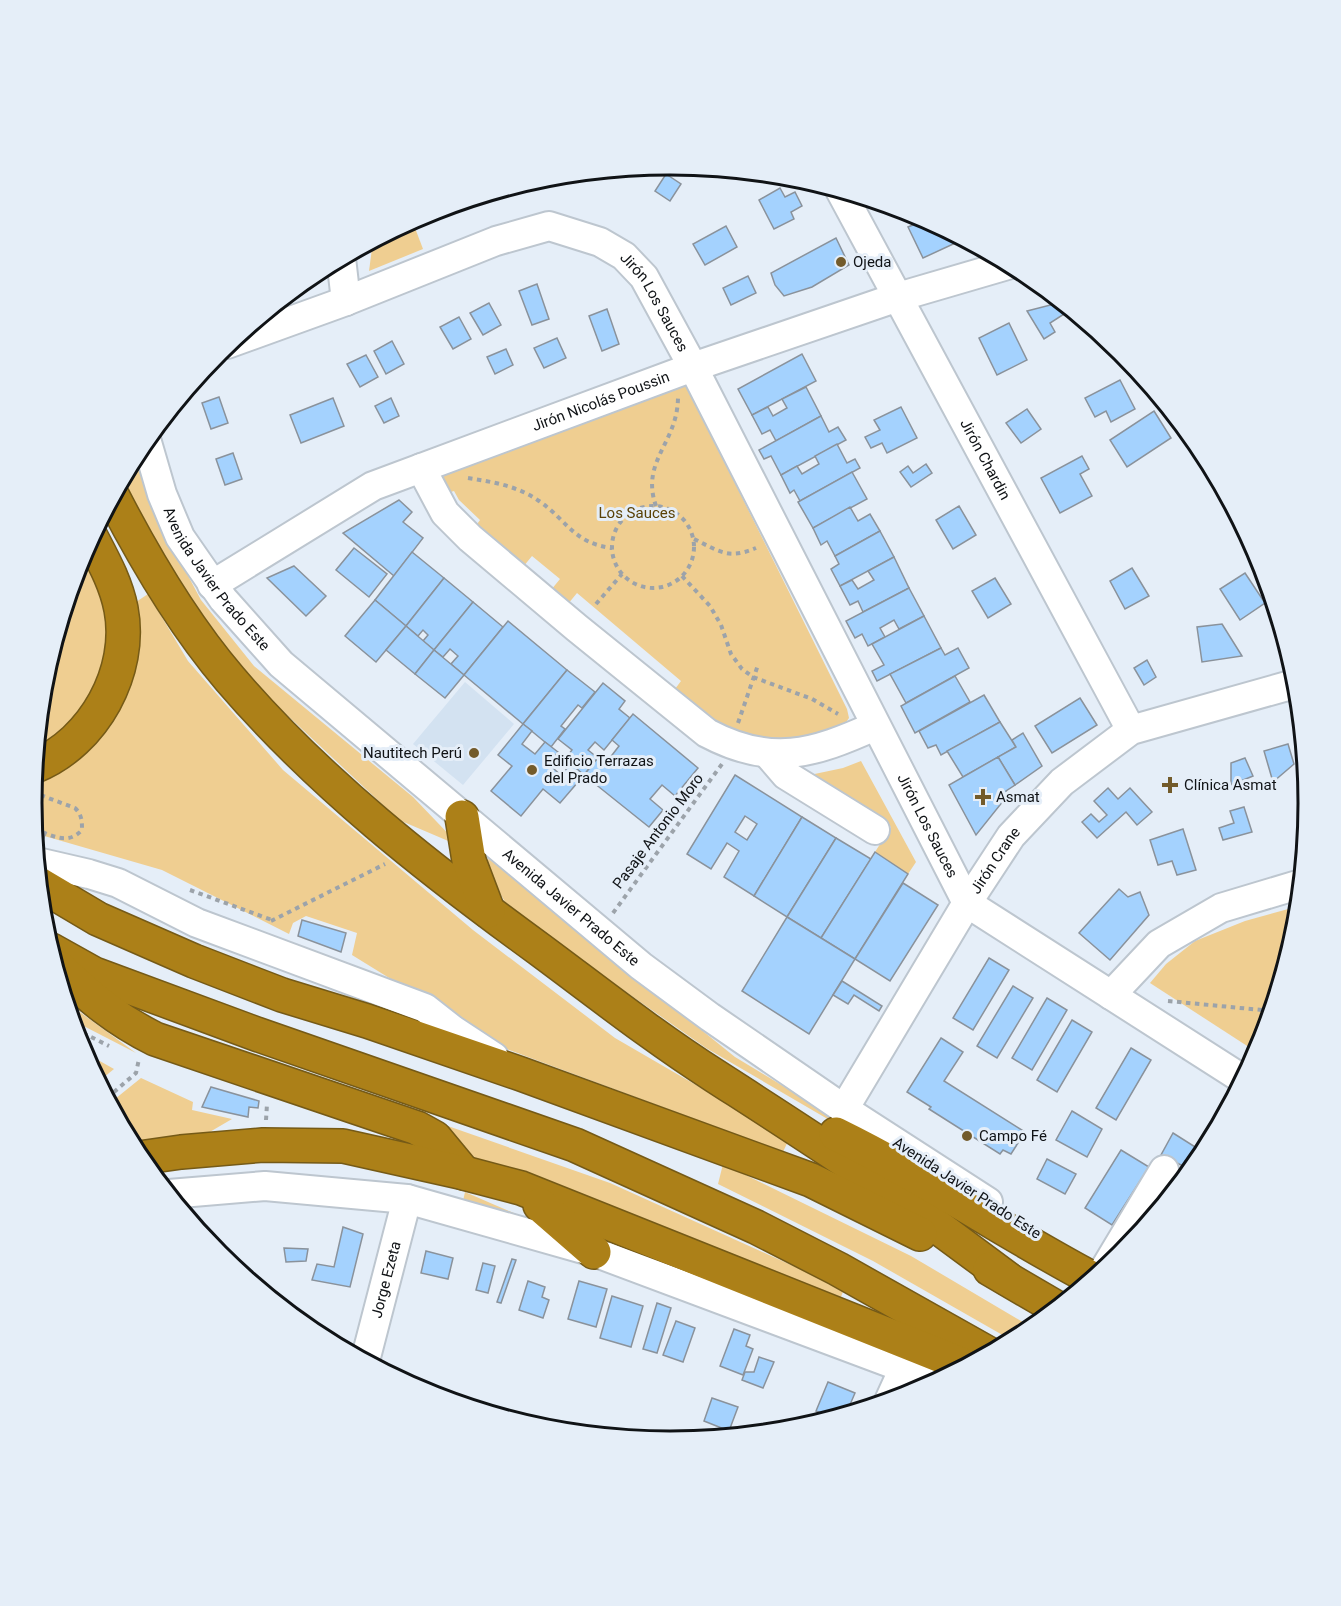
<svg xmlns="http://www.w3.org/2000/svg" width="1341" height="1606" viewBox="0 0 1341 1606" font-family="Roboto,sans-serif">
<rect width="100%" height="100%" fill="#e5eef8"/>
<!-- built -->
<path fill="#d3e2f1" d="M465 682 514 724 463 785 413 744Z"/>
<!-- green -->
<g fill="#efce91">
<path d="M412 220 423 249 369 271 373 241Z"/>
<path d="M683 382 687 386 847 709 849 718 844 725 784 744 721 729 672 693 681 681 577 593 568 604 551 590 560 579 532 556 523 567 475 527 480 520 459 500 454 491 447 493 443 474 489 450 493 457 529 444 526 436 541 439 607 415 604 408Z"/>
<path d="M139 449 170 542 201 600 254 666 413 797 460 846 399 820 255 685 189 603 130 508 121 482Z"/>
<path d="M85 550 111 616 104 667 89 701 65 728 37 748 44 678 80 558Z"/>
<path d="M148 594 188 661 283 770 473 930 615 1038 789 1139 783 1152 501 1047 352 955 357 933 306 916 293 923 289 934 162 870 34 833 32 803 34 779 111 718 129 688 138 646 136 602Z"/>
<path d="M861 761 916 862 908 874 875 852 891 827 805 776 843 768Z"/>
<path d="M489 859 735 1057 882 1146 879 1149 706 1048 596 971 505 902 483 863Z"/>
<path d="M1299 906 1297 928 1258 1053 1150 983 1166 964 1195 941 1245 921Z"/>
<path d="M66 1002 136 1053 72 1020Z"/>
<path d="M82 1051 114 1069 98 1082Z"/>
<path d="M141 1078 193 1102 192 1110 232 1119 208 1133 132 1145 110 1103Z"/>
<path d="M445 1125 610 1183 844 1289 841 1297 480 1161 464 1150Z"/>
<path d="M723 1164 911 1256 1033 1328 1013 1341 873 1261 718 1184Z"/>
<path d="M465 1192 562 1234 463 1201Z"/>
</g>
<!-- building -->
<g fill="#a4d2fe" stroke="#8a929b" stroke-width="1.5" fill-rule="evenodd">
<path d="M666 174 681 184 670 201 655 191Z"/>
<path d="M780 188 785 197 795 192 802 206 791 212 794 219 774 229 759 200Z"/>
<path d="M927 219 963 239H964L923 258 908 227Z"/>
<path d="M726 226 737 247 705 265 693 244Z"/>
<path d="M836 238 849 265 812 287 784 296 775 285 771 273Z"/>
<path d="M748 276 756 293 731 305 723 288Z"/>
<path d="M537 284 549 319 532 325 519 291Z"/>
<path d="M1062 302 1072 309 1050 323 1055 332 1044 339 1027 311Z"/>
<path d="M489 303 501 325 483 335 470 313Z"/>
<path d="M607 309 619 344 602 351 589 316Z"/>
<path d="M459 317 471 339 453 349 440 327Z"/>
<path d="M1009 323 1027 360 997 375 979 338Z"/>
<path d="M557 338 566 358 544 368 534 348Z"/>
<path d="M392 341 404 364 386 374 374 351Z"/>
<path d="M506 349 513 365 495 374 487 357Z"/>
<path d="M802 354 816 381 752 415 738 389Z"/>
<path d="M366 355 378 377 360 387 347 364Z"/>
<path d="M1120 380 1135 409 1111 422 1106 411 1095 417 1085 398Z"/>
<path d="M806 387 821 416 776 441 770 430 762 434 752 415 768 407 773 416 787 408 782 399Z"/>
<path d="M219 397 228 423 211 429 202 403Z"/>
<path d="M333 398 344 426 301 443 290 415Z"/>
<path d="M391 398 399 416 384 423 375 406Z"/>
<path d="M901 407 917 438 887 453 882 443 871 448 865 437 880 430 874 420Z"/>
<path d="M1027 409 1041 429 1021 443 1006 423Z"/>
<path d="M1154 411 1171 438 1127 467 1110 440Z"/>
<path d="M821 416 829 432 838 427 846 440 781 475 771 456 764 459 759 450Z"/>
<path d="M837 444 847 463 855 459 860 468 800 501 794 490 790 493 781 475 797 466 802 474 819 464 815 456Z"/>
<path d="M233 453 242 479 225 485 216 459Z"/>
<path d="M1082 456 1089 469 1080 474 1092 496 1060 513 1041 478Z"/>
<path d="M926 464 932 473 911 487 900 472 908 466 913 473Z"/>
<path d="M852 472 867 499 813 528 798 502Z"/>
<path d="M399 500 412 512 403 522 423 538 394 576 343 533Z"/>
<path d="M959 506 976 535 953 549 936 520Z"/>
<path d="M850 507 858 521 870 514 880 531 835 556 827 541 821 545 813 528Z"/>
<path d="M880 531 894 557 840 586 831 569 839 564 835 556Z"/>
<path d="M354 548 387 574 369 597 336 570Z"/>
<path d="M412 552 444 578 406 626 375 600Z"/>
<path d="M894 557 909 588 863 612 858 601 850 605 840 586 852 580 858 589 874 580 868 571Z"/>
<path d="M294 566 326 596 306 616 267 578Z"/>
<path d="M1132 568 1149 596 1125 609 1110 581Z"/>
<path d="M1245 573 1265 603 1240 620 1220 589Z"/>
<path d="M444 578 473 602 434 650 423 641 428 635 423 630 418 636 406 626Z"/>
<path d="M995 578 1011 604 988 618 972 591Z"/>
<path d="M909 588 924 616 899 629 894 620 880 628 885 637 868 646 862 634 855 638 846 621Z"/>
<path d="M375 600 406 626 376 662 345 636Z"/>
<path d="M473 602 503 627 464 675 451 664 458 656 450 649 443 657 434 650Z"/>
<path d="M924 616 941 648 877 681 872 671 884 665 872 644Z"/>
<path d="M508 621 567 670 523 724 464 675Z"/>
<path d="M1222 624 1242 656 1202 662 1197 627Z"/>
<path d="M406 626 434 650 415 674 386 650Z"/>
<path d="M941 648 945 655 958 648 969 668 906 703 890 674Z"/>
<path d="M434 650 464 675 445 698 415 674Z"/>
<path d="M1147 660 1156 677 1144 685 1134 668Z"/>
<path d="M567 670 595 692 582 708 578 705 561 726 565 729 551 747 523 724Z"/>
<path d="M955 676 970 702 915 733 901 706Z"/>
<path d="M603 683 625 701 619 709 630 718 604 750 595 742 588 750 598 758 584 775 565 759 572 750 558 739Z"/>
<path d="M984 695 1000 722 941 755 936 745 928 748 919 731Z"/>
<path d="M1080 698 1097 725 1052 753 1035 726Z"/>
<path d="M633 714 698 768 675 796 662 785 650 799 663 810 649 827 584 775 601 754 609 759 619 746 612 740Z"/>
<path d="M1000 722 1016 747 963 777 947 751Z"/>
<path d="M523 724 532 731 522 744 535 754 545 742 558 752 548 764 561 775 571 764 584 775 560 803 543 789 521 816 491 791 512 766 498 755Z"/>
<path d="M1023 733 1042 766 1015 785 998 757 1016 747 1012 740Z"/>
<path d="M1288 744 1294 764 1273 782 1264 751Z"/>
<path d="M998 757 1015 785 1006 791 1008 795 976 835 949 785Z"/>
<path d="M1245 758 1253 776 1231 785V763Z"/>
<path d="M735 775 802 817 754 896 724 877 739 851 727 843 711 869 687 854ZM745 816 757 824 747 840 735 832Z"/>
<path d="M1108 788 1118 799 1130 788 1152 812 1137 825 1126 812 1097 838 1082 822 1091 814 1099 822 1107 815 1094 801Z"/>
<path d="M1244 807 1252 832 1223 840 1219 828 1234 823 1230 811Z"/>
<path d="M802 817 836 838 787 917 754 896Z"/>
<path d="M1183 829 1196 870 1177 875 1172 861 1158 865 1150 840Z"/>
<path d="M836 838 871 859 821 938 787 917Z"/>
<path d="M875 852 908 874 855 959 821 938Z"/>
<path d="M903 883 938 905 890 981 855 959Z"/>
<path d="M1119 889 1128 897 1140 892 1149 915 1110 960 1079 933Z"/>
<path d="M787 917 855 959 809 1034 742 991Z"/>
<path d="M302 920 346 933 341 952 298 936Z"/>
<path d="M989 958 1009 970 973 1030 953 1018Z"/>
<path d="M842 981 882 1006 879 1011 854 995 848 1004 833 995Z"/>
<path d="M1013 986 1033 998 997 1058 977 1046Z"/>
<path d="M1047 998 1067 1010 1032 1070 1012 1058Z"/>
<path d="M1072 1020 1092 1032 1057 1092 1037 1080Z"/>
<path d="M941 1038 963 1052 944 1081 1025 1132 1011 1154 1003 1150 1000 1154 929 1109 931 1107 907 1092Z"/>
<path d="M1131 1048 1151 1060 1116 1120 1096 1108Z"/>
<path d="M211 1087 259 1101 258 1108 249 1107 248 1117 202 1107Z"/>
<path d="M1072 1111 1102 1129 1087 1157 1056 1140Z"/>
<path d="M1173 1133 1200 1150 1189 1169 1161 1155Z"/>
<path d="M1121 1150 1149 1167 1112 1225 1085 1208Z"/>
<path d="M1047 1159 1076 1174 1065 1194 1037 1179Z"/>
<path d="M343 1227 363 1234 350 1287 312 1280 317 1264 334 1267Z"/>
<path d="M284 1248 308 1249 306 1261 286 1262Z"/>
<path d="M426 1251 453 1258 448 1279 421 1273Z"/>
<path d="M512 1259 516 1260 501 1303 497 1302Z"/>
<path d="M483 1263 495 1266 488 1293 476 1290Z"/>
<path d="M528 1281 545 1287 542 1297 549 1300 543 1318 519 1310Z"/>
<path d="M579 1281 607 1289 596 1327 568 1319Z"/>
<path d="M612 1296 643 1306 631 1347 600 1338Z"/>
<path d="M657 1303 671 1308 657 1353 643 1349Z"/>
<path d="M676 1321 695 1328 683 1362 663 1355Z"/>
<path d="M734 1329 750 1335 746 1346 753 1349 743 1375 720 1366Z"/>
<path d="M759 1357 774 1362 763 1388 742 1380 745 1372H754Z"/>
<path d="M828 1382 855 1393 846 1414 837 1417 832 1415 830 1419 822 1422 820 1421 826 1415 816 1411Z"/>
<path d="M712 1398 738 1407 729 1431 704 1421Z"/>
</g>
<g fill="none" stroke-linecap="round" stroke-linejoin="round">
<!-- minor casing -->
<g stroke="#bdc6cf" stroke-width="32">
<g id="minor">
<path id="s1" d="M840 190 1131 730"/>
<path d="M341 258 346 301"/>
<path id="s2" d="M227 344 346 301 496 241 549 226 600 242 624 256 644 277 693 367 967 903 1244 1080"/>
<path id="s3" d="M146 439 162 494 180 537 223 599 281 664 641 966 710 1017 844 1109 988 1202"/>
<path d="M421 468 445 513 470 538 577 628 707 733C771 767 813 754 875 726"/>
<path id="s4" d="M212 585 373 486 693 367 898 297 1011 264"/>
<path d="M767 753 786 775 875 830"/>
<path d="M37 862 89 874 118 883 197 923 425 1008 453 1030 494 1057"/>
<path d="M1111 995 1159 944 1221 908 1301 884"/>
<path id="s5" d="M844 1109 967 903 1011 836 1062 782 1131 730 1298 683"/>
<path d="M169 1194 265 1186 407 1199 594 1252 904 1368 935 1383"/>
<path d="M1104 1270 1164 1170"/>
<path id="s6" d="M365 1361 407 1199"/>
<path d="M889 1401 904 1368"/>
</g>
</g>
<!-- highway casing -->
<g stroke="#755a17" stroke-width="36">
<g id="highway">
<path d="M113 497C146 561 183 624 230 679 319 783 429 869 539 949 597 992 654 1037 715 1076 763 1107 810 1137 857 1169 908 1204 958 1242 1008 1279"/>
<path d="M35 766C94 742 133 671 121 609 116 583 103 560 91 537"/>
<path d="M462 817 469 861 488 911"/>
<path d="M39 884 98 919 194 961 282 995 367 1021 521 1074 811 1180 920 1234"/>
<path d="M51 950 94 974 259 1035 575 1145 756 1227 838 1269 989 1354"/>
<path d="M59 968C91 998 115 1019 155 1039L417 1128 435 1138 464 1173"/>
<path d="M836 1134C924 1177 1006 1233 1093 1279"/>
<path d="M139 1158 181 1152 263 1145 343 1146 464 1173 521 1188 966 1366"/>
<path d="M540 1205 594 1252"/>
<path d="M990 1269 1057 1308"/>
</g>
</g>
<!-- path -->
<g stroke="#9ca3aa" stroke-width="4" stroke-dasharray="4.5 4.5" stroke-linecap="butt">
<path d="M468 478C493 482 518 486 539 501 568 521 573 543 612 548"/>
<circle cx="653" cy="547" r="41"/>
<path d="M656 506C640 461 678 443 678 397"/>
<path d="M694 539C719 551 728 560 756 548"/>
<path d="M682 576 710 606 721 625 731 654 742 669 753 677 812 699 838 714"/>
<path d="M596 604 622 574"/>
<path d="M738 723 758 665"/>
<path d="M34 829C52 835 67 846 82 830 82 821 82 815 75 808L35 793"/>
<path d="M34 833 45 837"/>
<path d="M190 890 272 920"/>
<path d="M613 913 722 764"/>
<path d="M271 921 385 864"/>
<path d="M1168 1001 1272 1011"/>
<path d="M75 1029 109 1046"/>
<path d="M107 1098 136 1073 139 1059"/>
<path d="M266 1120 267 1104"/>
</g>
<!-- minor -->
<use href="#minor" stroke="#fff" stroke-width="28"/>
<!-- highway -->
<use href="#highway" stroke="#ac8018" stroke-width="33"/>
</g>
<!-- markers -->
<g fill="#735b2b" stroke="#e5eef8" stroke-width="2">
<circle cx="841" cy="262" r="6"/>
<circle cx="474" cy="753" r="6"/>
<circle cx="532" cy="770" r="6"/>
<path d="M1167 776h6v6h6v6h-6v6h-6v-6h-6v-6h6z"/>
<path d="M980 788h6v6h6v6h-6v6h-6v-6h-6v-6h6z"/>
<circle cx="967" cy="1136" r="6"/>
</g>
<g text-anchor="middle" stroke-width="6" stroke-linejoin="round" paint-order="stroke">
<!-- poi labels -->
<g font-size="15" fill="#101316" stroke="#e5eef8" text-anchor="start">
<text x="853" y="267">Ojeda</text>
<text x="462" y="758" text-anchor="end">Nautitech Perú</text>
<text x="544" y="766">Edificio Terrazas<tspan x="544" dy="17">del Prado</tspan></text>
<text x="1184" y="790">Clínica Asmat</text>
<text x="996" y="802">Asmat</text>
<text x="979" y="1141">Campo Fé</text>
</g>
<!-- street labels -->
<g font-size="15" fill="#101316" stroke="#e5eef8">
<text dy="5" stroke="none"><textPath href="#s2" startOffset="480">Jirón Los Sauces</textPath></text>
<text dy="5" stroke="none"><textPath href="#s4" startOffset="432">Jirón Nicolás Poussin</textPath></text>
<text dy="5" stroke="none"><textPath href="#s1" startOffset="306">Jirón Chardin</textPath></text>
<text dy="5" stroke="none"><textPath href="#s3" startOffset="159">Avenida Javier Prado Este</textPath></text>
<text dy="5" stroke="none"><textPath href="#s2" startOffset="1071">Jirón Los Sauces</textPath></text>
<text transform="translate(658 831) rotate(-53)" y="5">Pasaje Antonio Moro</text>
<text dy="5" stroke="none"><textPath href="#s5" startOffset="291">Jirón Crane</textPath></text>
<text dy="5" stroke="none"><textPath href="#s3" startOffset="645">Avenida Javier Prado Este</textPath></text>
<text transform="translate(967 1188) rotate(33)" y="5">Avenida Javier Prado Este</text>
<text dy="5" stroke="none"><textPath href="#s6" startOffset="84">Jorge Ezeta</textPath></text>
</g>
<!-- park labels -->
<g font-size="15" fill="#5a4207" stroke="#e5eef8">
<text x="637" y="518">Los Sauces</text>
</g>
</g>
<!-- crop -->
<path d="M0 0H1341V1606H0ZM42 803a628 628 0 1 1 1256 0a628 628 0 1 1-1256 0Z" fill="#e5eef8" fill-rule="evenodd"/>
<path fill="none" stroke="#101316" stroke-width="3" d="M42 803a628 628 0 1 1 1256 0a628 628 0 1 1-1256 0Z"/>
</svg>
